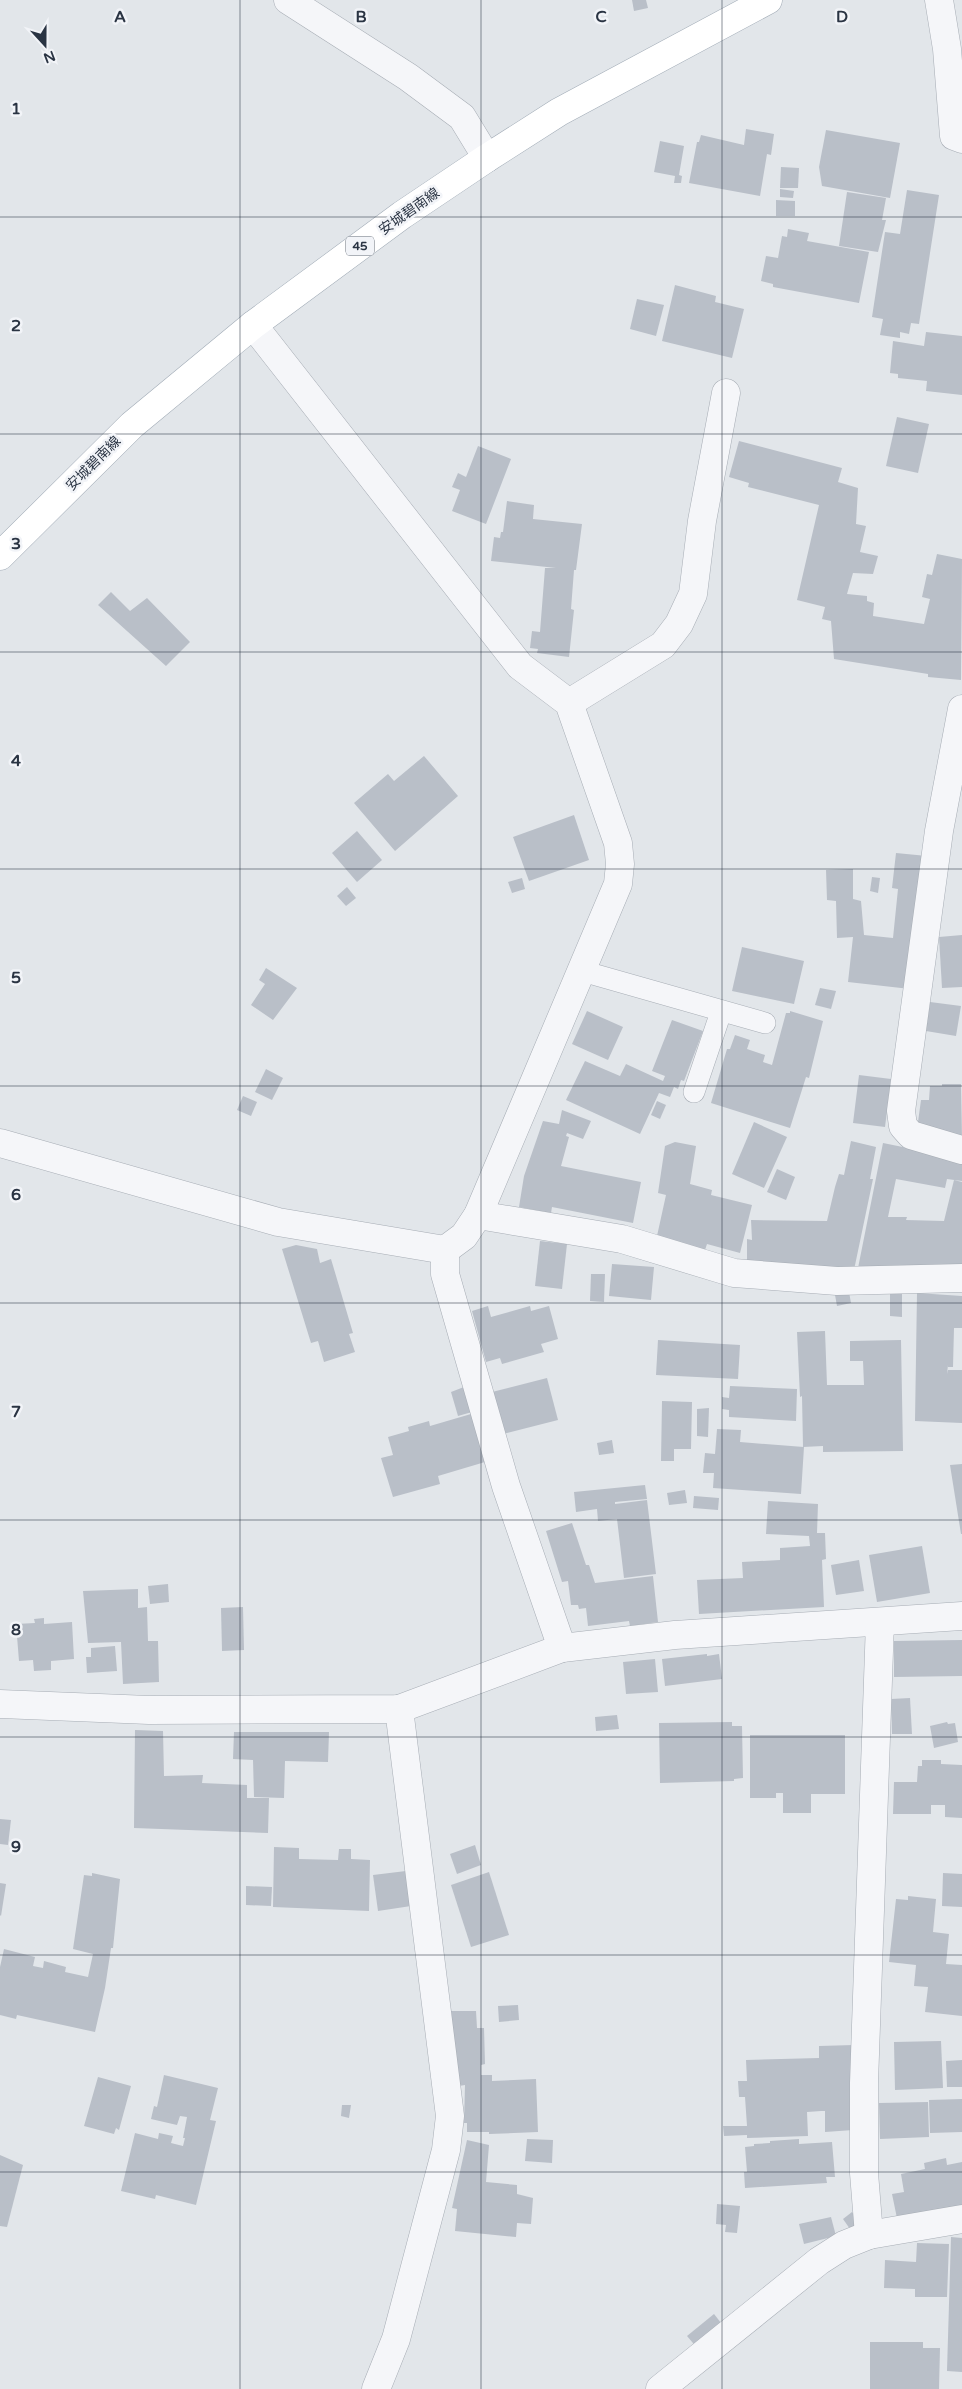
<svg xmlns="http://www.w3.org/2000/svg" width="962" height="2389" viewBox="0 0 962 2389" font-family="'Varela Round','Noto Sans JP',sans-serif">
<rect width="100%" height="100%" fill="#e2e6ea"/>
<!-- building -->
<g fill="#b9bfc8">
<path d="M632 0H646L648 8 634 11Z"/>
<path d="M746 129 774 134 771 155 767 154 760 196 689 183 697 142H699L701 135 744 145Z"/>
<path d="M826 130 900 143 890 198 822 186 819 167Z"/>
<path d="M660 141 684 146 679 175 682 176 681 183H674L675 176 654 172Z"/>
<path d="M781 167 799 168 798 188H780Z"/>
<path d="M780 189 794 191 793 198 780 197Z"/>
<path d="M907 190 939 195 919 324 911 323 909 334 900 332V338L880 335 883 319 872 317 885 232 900 234Z"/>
<path d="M847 192 886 198 882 220H886L878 252 839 246Z"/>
<path d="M776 200 795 201V216H776Z"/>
<path d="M788 229 809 233 807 241 869 252 859 303 773 287V284L761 281 766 256 778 258 782 236 787 237Z"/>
<path d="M675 285 716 296 715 302 744 309 732 358 662 341Z"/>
<path d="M637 299 664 305 656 336 630 329Z"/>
<path d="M926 332 962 336V395L926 391 927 381 898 378V374L890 373 893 341 924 346Z"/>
<path d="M897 417 929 424 918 473 886 466Z"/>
<path d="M739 441 842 468 838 482 858 488 856 524 866 526 860 552 878 556 873 574 853 573 847 594 867 596V601L874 603 873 616 924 624 930 599 922 597 927 574 932 575 937 554 962 559 961 680 928 677V674L834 659 831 621 822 619 825 607 797 600 819 505 748 487 749 483 729 477Z"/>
<path d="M478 446 511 459 486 524 452 511 460 490 452 487 458 473 466 477Z"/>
<path d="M507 501 534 505 533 519 582 524 576 570H574L571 609 574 610 569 657 537 653 538 649 530 648 532 631 540 632 545 568H556L491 561 494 537 500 538 501 532H503Z"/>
<path d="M111 592 130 611 147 598 190 642 166 666 98 605Z"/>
<path d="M424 756 458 796 395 851 354 803 388 774 394 781Z"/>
<path d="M574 815 589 860 529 881 513 837Z"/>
<path d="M357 831 382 860 357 882 332 853Z"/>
<path d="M896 853 927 856 910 989 848 982 853 937 837 938 836 901 827 900 826 870 853 869V899L861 901 864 935 893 938 898 889 892 888Z"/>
<path d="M872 877 880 878 878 893 870 891Z"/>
<path d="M522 878 525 889 512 893 508 882Z"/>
<path d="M347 887 356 898 346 906 337 896Z"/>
<path d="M962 935V987L942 988 939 937Z"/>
<path d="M742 947 804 961 794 1004 732 991Z"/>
<path d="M266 968 297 988 273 1020 251 1005 265 984 259 980Z"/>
<path d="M820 988 836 991 831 1009 815 1005Z"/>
<path d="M930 1002 961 1006 956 1036 926 1031Z"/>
<path d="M587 1011 623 1027 608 1060 572 1044Z"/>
<path d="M790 1011 823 1021 809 1078 806 1077 790 1128 711 1103 727 1049H730L735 1035 750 1040 747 1049 765 1055 763 1062 772 1065 786 1013H790Z"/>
<path d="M672 1020 703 1031 684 1081 681 1080 678 1089 674 1087 670 1097 659 1093 640 1134 566 1100 585 1061 620 1076 626 1064 663 1081 665 1076 652 1071Z"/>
<path d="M266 1069 283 1078 272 1100 255 1092Z"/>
<path d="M859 1075 891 1079 885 1127 853 1123Z"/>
<path d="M942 1084H961L962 1140 934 1137 918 1122 921 1100H929L930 1086H942Z"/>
<path d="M243 1096 257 1102 251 1116 237 1110Z"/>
<path d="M657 1101 666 1105 660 1119 651 1115Z"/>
<path d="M562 1110 591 1121 583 1139 567 1133 566 1136 569 1137 561 1166 641 1182 633 1223 552 1207 551 1213 519 1207 524 1176 543 1121 559 1124Z"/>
<path d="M754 1122 787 1137 764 1188 732 1174Z"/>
<path d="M851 1141 876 1147 870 1179H873L854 1270 747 1265V1239L752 1240 751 1220 827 1221 835 1187 839 1174 844 1175Z"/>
<path d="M675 1142 696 1146 690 1184 712 1190 711 1195 752 1205 740 1253 707 1244 705 1250 657 1236 666 1195 658 1193 665 1146Z"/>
<path d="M883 1143 962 1159V1181L947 1179 945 1188 896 1179 888 1217H907L906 1220 944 1221 954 1180 962 1182V1269L858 1268Z"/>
<path d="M777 1169 795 1177 786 1200 767 1192Z"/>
<path d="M540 1241 567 1244 562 1289 535 1286Z"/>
<path d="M296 1245 317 1249 320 1263 331 1259 353 1333 349 1334 355 1352 324 1362 318 1341 311 1343 282 1249Z"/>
<path d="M612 1264 654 1267 651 1300 609 1296Z"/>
<path d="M591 1274H605L604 1302 590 1301Z"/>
<path d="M890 1290H902V1317L890 1316Z"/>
<path d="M849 1292 851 1303 837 1306 835 1295Z"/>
<path d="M917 1293 962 1296V1328H954L953 1367H948V1365L947 1374 948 1370H962V1423L915 1421Z"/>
<path d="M488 1306 491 1317 530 1306 531 1311 549 1306 558 1339 541 1344 544 1352 502 1364 500 1358 486 1362 472 1311Z"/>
<path d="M825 1331 827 1385H864L863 1361H850V1341L901 1340 903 1451 823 1452V1446L803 1447 802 1396 800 1397 797 1332Z"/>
<path d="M658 1340 740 1345 738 1379 656 1375Z"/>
<path d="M547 1378 558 1420 503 1434 492 1392Z"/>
<path d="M730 1386 797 1389 796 1421 729 1417V1410L722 1409V1397L729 1398Z"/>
<path d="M464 1387 472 1412 458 1416 451 1392Z"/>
<path d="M662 1401 692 1402 691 1449H674V1461H661Z"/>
<path d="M709 1408 708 1437 697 1436V1409Z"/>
<path d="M471 1414 485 1462 438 1476 440 1484 393 1497 381 1458 393 1455 388 1437 409 1431 408 1427 429 1421 430 1426Z"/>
<path d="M717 1429 741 1430 740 1442 804 1447 801 1494 713 1488 714 1473H703L705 1453 715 1454Z"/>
<path d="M612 1440 614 1453 599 1455 597 1443Z"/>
<path d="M962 1464V1534H961L950 1465Z"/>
<path d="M645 1485 647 1499 615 1502V1504L647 1500 656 1574 624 1578 617 1519 598 1521 597 1509 576 1512 574 1492Z"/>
<path d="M685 1490 687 1503 669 1505 667 1493Z"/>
<path d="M694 1496 719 1498 718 1510 693 1508Z"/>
<path d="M768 1501 818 1504 817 1533H825L826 1559 822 1560 824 1607 699 1614 697 1580 743 1578 742 1562 780 1560V1548L810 1546 809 1536 766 1534Z"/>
<path d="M572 1523 586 1565H589L595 1583 653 1576 658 1622 630 1626 629 1621 588 1626 586 1608 579 1609 578 1605H571L568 1581 562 1582 546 1531Z"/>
<path d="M922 1546 930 1593 877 1602 869 1555Z"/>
<path d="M859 1560 864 1591 836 1595 831 1565Z"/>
<path d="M168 1584 169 1602 150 1604 148 1586Z"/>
<path d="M138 1589V1608L147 1607 148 1641H158L159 1682 123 1684 121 1642 88 1643 83 1591Z"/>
<path d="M243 1607 244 1650 222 1651 221 1608Z"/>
<path d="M44 1618V1624L72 1622 74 1659 51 1661V1670L34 1671 33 1660 19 1661 16 1624 35 1623 34 1619Z"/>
<path d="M962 1640V1676L894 1677V1641Z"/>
<path d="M115 1646 117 1671 87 1673 86 1657H91V1648Z"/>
<path d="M707 1654V1656L719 1654 722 1679 665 1686 662 1659Z"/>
<path d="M655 1659 658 1692 626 1694 623 1662Z"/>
<path d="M910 1698 912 1734H892L891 1699Z"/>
<path d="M617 1715 619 1729 596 1731 595 1717Z"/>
<path d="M732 1722V1726H742L743 1778 734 1779V1781L660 1783 659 1723Z"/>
<path d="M947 1722 948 1724 955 1723 958 1742 934 1748 930 1726Z"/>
<path d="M135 1730 163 1731 164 1776 203 1775 202 1783 247 1785V1798H269L268 1833 134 1828Z"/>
<path d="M234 1732H329L328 1762 285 1761 284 1798 254 1797 253 1760 233 1759Z"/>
<path d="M750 1735H845V1794H811V1813H783V1793H776V1798H750Z"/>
<path d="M922 1760H941V1764L962 1765V1818L945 1817V1805H931V1814H893L894 1782H917L918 1766H922Z"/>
<path d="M0 1819 11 1820 8 1845 0 1844Z"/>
<path d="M475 1845 481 1865 457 1874 450 1854Z"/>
<path d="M274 1847 299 1848V1859L338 1860 339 1849H351V1859L370 1860 369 1911 273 1907Z"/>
<path d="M406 1871 411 1906 378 1911 373 1875Z"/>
<path d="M489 1872 509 1935 471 1947 451 1885Z"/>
<path d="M92 1873 120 1879 113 1948H111L105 1988 95 2032 17 2015 16 2019 0 2015V1967L4 1949 35 1957 33 1966 43 1968 44 1961 66 1967 65 1972 88 1977 93 1954 73 1949 84 1875 92 1876Z"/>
<path d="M943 1873 962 1874V1907L942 1906Z"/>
<path d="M0 1883 6 1884 1 1916 0 1915Z"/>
<path d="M246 1886 272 1887 271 1906 246 1905Z"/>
<path d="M908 1896 936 1899 933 1932 949 1934 946 1964 962 1965V2016L925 2012 928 1987 914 1986 916 1965 889 1962 896 1899 908 1900Z"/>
<path d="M518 2005 519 2020 499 2022 498 2006Z"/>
<path d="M451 2011H476L477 2028H484L485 2064 481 2065V2075H492V2081L536 2079 538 2132 489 2134V2132H467V2123H464L465 2085 459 2086Z"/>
<path d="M941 2041 943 2088 895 2090 894 2042Z"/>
<path d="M854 2045 853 2130 825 2132V2111H821L807 2112 808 2136 747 2138V2135L724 2136 723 2126H747L745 2097H739L738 2081H747L746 2060 819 2058V2046Z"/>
<path d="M962 2060V2087H947L946 2061Z"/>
<path d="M164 2075 218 2088 210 2120 216 2121 196 2205 156 2195 155 2199 121 2191 135 2133 158 2139 159 2133 173 2136 171 2143 183 2146 185 2138H183L187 2117 180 2116 177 2125 151 2119 154 2106 157 2107Z"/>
<path d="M98 2077 131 2086 119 2130 116 2128 114 2134 84 2126Z"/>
<path d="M962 2099V2132L930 2133 929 2100Z"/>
<path d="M928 2102 929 2137 880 2139 879 2103Z"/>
<path d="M342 2105H351L349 2118 341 2116Z"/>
<path d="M527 2139 553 2140 552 2163 525 2161Z"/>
<path d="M799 2139V2144L832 2142 835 2177H826L827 2183 745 2188 744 2172H747L745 2147 754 2146V2144L770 2143V2141Z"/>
<path d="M467 2140 489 2145 486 2182 517 2185V2194L533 2198 531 2224 517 2223 516 2237 455 2231 457 2209 452 2208Z"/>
<path d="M0 2155 23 2165 7 2227 0 2226Z"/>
<path d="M946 2158 947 2165 962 2162V2215L898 2223 892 2194 904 2192 901 2174 925 2169 924 2163Z"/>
<path d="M717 2204 740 2206 737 2233 725 2232 726 2225 716 2224Z"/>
<path d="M852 2212 859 2222 850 2229 843 2219Z"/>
<path d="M831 2217 836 2236 804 2244 799 2224Z"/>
<path d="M951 2237 962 2238V2372L947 2371Z"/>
<path d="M917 2243 949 2244 947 2297H915V2289L884 2288 885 2260 916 2262Z"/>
<path d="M714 2314 725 2328 698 2349 687 2336Z"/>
<path d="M870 2342H923V2348H940L939 2389H870Z"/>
</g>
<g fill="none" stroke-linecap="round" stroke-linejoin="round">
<!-- service casing -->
<g stroke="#a7adb5" stroke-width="22">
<g id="service">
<path d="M582 971 765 1023"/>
<path d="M694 1092 721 1012"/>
</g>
</g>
<!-- minor casing -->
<g stroke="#a7adb5" stroke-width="29">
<g id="minor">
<path d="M288 0 408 77 462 117 487 158"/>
<path d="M939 0 947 49 954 136 962 139"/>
<path d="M569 703 663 645 679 624 693 594 702 521 726 393"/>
<path d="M962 709 939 831 901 1111 903 1126 911 1135 962 1150"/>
<path d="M0 1143 278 1222 445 1250 464 1236 478 1215 618 884 620 864 618 843 569 703 520 666 253 325"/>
<path d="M478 1215 622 1239 734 1273 837 1281 962 1278"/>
<path d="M445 1250V1274L506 1486 562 1648"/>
<path d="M0 1704 149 1710 399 1709 562 1648 675 1635 962 1616"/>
<path d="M869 2235 864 2173V2083L880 1622"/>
<path d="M376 2389 396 2339 446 2150 450 2116 399 1709"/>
<path d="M660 2389 819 2261 844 2245 869 2235 962 2219"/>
</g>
</g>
<!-- primary casing -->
<g stroke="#a1abb6" stroke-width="29">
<path id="primary" d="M0 556 132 425 253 325 402 215 487 158 559 112 768 0"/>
</g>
<!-- service -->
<use href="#service" stroke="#f5f6f9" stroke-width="21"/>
<!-- minor -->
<use href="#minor" stroke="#f5f6f9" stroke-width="28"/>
<!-- primary -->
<use href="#primary" stroke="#fff" stroke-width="28"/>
</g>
<!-- grid -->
<path fill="none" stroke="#2a3443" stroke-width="1" stroke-opacity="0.55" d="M240 0V2389M481 0V2389M722 0V2389M0 217H962M0 434H962M0 652H962M0 869H962M0 1086H962M0 1303H962M0 1520H962M0 1737H962M0 1955H962M0 2172H962"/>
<g text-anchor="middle" stroke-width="5" stroke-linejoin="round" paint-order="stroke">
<!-- shield labels -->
<rect fill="#f2f4f8" stroke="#666e79" stroke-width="1" x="346" y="236.5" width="28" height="19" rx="4"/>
<g font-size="12" font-weight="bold" fill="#2a3443">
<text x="360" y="250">45</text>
</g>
<!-- street labels -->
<g font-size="14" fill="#2a3443" stroke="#f2f4f8">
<text transform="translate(409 211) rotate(-35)" y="5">安城碧南線</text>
<text transform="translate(93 463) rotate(-45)" y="5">安城碧南線</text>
</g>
</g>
<g font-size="16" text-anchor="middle" font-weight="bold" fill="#2a3443" stroke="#f2f4f8" stroke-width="5" stroke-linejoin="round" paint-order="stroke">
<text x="120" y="22">A</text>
<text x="361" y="22">B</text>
<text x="601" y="22">C</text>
<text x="842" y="22">D</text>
<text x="16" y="114">1</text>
<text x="16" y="331">2</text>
<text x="16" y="549">3</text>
<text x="16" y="766">4</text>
<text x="16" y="983">5</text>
<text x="16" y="1200">6</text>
<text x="16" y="1417">7</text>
<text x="16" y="1635">8</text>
<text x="16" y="1852">9</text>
</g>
<!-- north arrow -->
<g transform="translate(45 45) rotate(159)" stroke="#f2f4f8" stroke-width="4" paint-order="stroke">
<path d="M0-4L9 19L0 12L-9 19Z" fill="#2a3443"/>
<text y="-8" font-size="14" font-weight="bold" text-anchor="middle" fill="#2a3443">N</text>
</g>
</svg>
